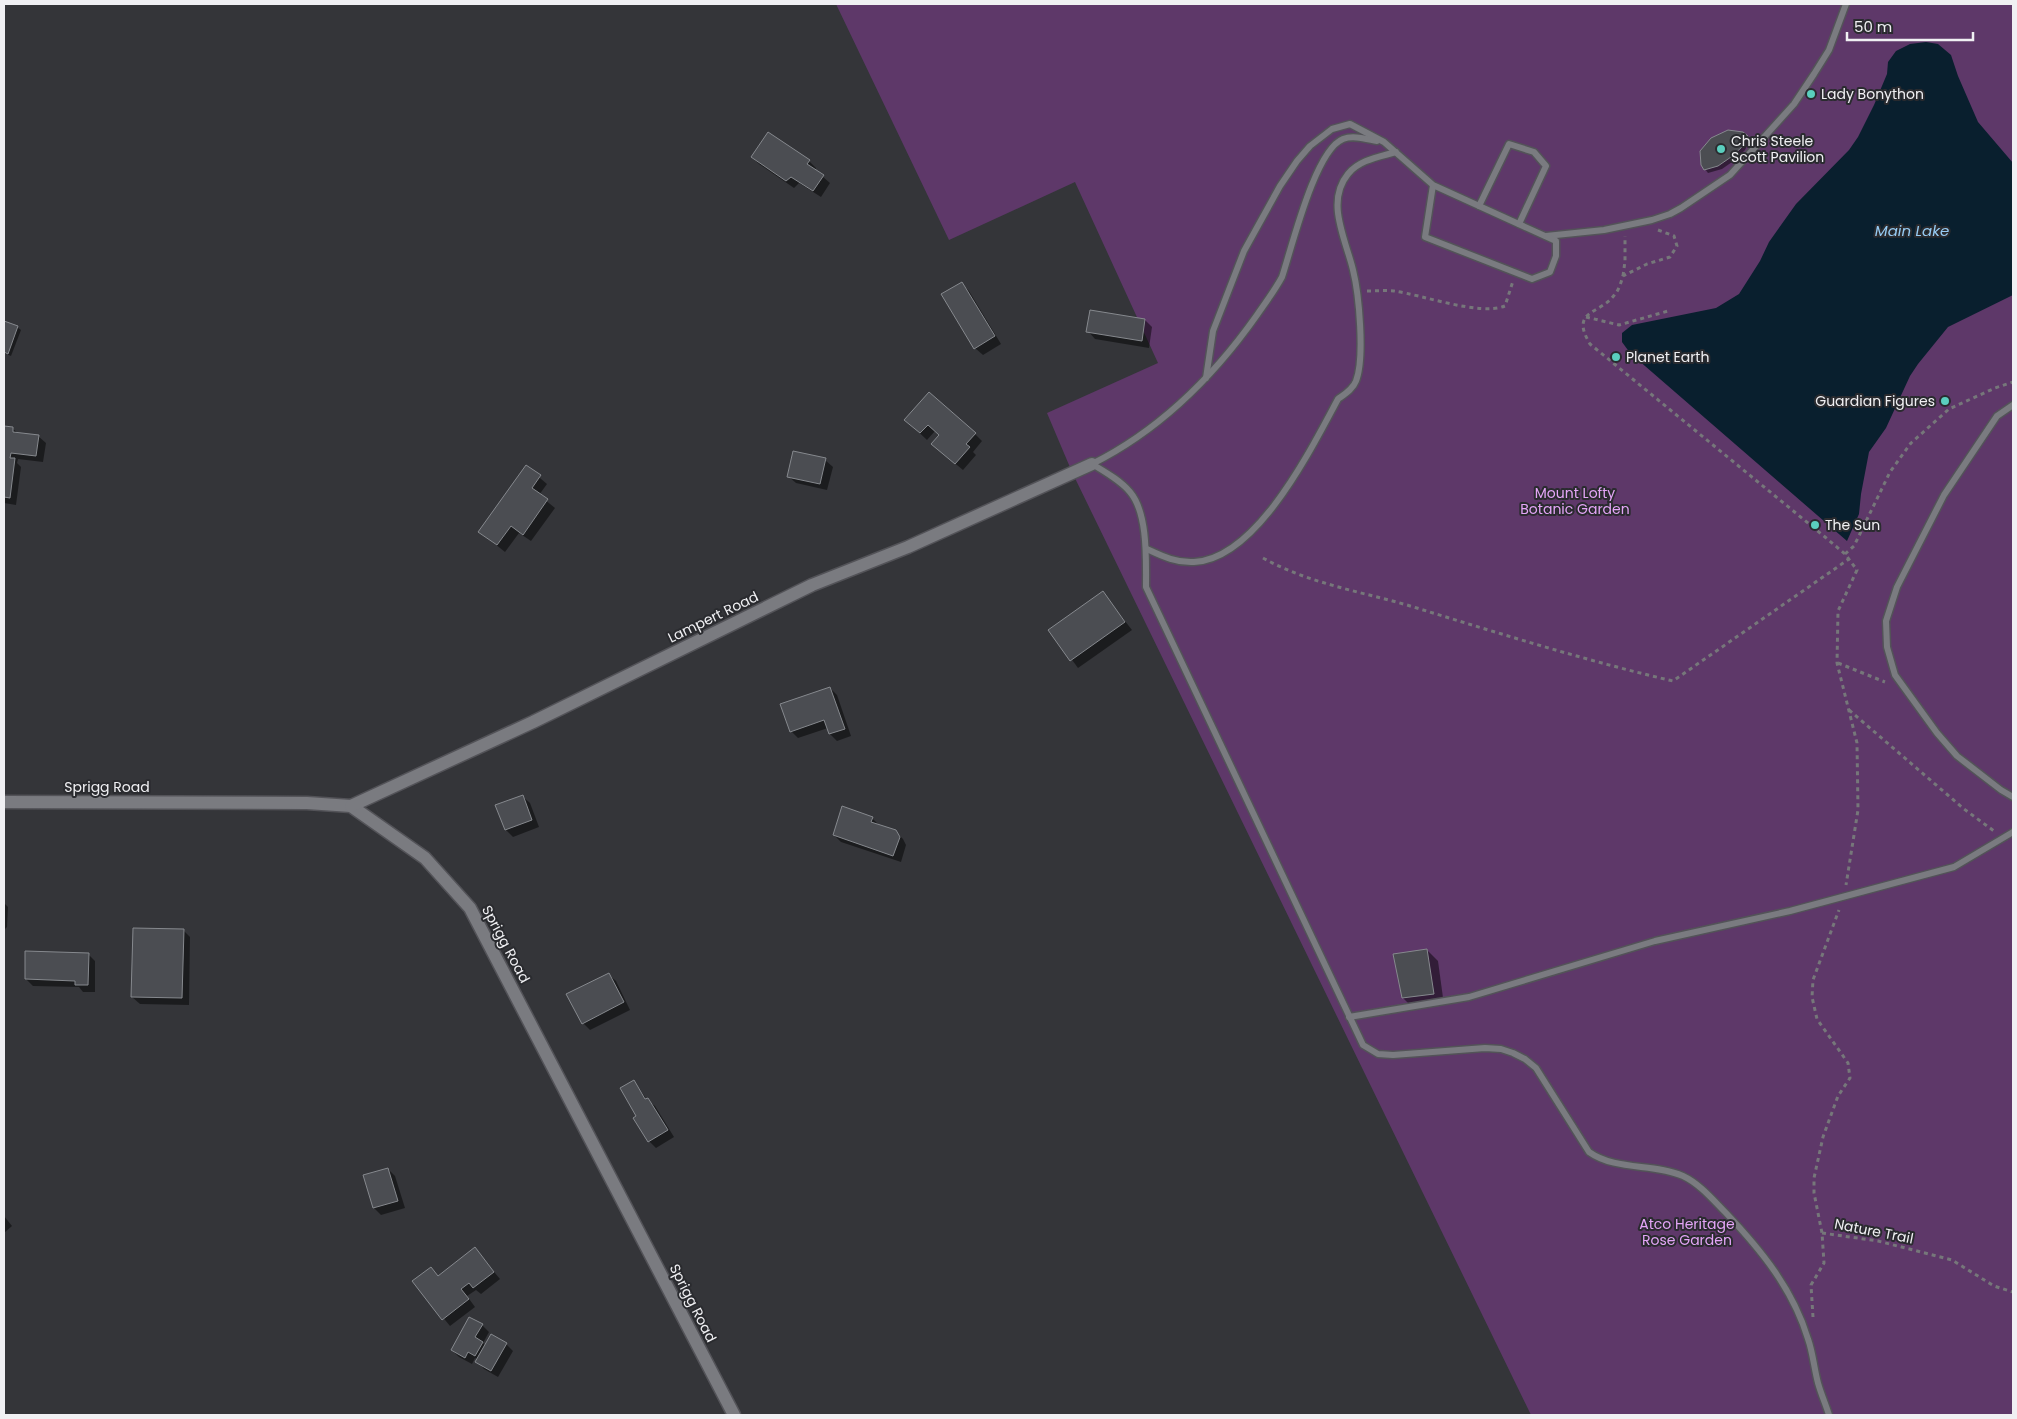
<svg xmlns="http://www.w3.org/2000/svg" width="2017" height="1419" viewBox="0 0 2017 1419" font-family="Poppins,sans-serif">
<rect width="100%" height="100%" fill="#343539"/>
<!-- green -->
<path fill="#5e3869" d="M836 4H2013V1415H1531L1072 472 1047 413 1158 363 1075 182 949 240Z"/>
<!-- water -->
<path fill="#091f2e" d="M1926 42 1938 44 1951 55 1958 76 1978 122 2013 163V295L1948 327 1918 364 1910 376 1886 428 1869 452 1861 494 1859 514 1847 541 1630 353 1622 342V333L1632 325 1716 308 1739 294 1760 261 1769 242 1796 204 1849 150 1858 137 1874 105 1887 74 1888 62 1896 51 1910 44Z"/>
<!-- shadow -->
<g fill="#0007">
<path d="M1742 133 1750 140 1745 150 1735 160 1722 169 1708 173 1705 169Z"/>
<path d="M752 157 809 161 816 168 815 170 830 183 821 197 799 183 794 188 759 164Z"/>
<path d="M962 284 969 291 1001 344 983 355 975 348Z"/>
<path d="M1091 311 1145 320 1152 327 1149 348 1095 339 1088 331Z"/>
<path d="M4 322 17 327 21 330 11 356 4 353Z"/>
<path d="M906 420 975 434 982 441 973 452 976 455 963 470 940 451V435L935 431 927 440Z"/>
<path d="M4 427 13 429 18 433 38 436 46 443 43 462 18 459 17 463 21 467 16 505 4 503Z"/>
<path d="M825 460 833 467 827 490 796 483 788 476Z"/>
<path d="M527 467 547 484 539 495 555 508 531 541 519 533 505 552 480 532Z"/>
<path d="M1103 593 1132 630 1078 668 1050 630Z"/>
<path d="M830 688 837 695 851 736 837 741 830 734 828 728 798 738 791 731Z"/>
<path d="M522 796 530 803 539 827 513 837 506 830Z"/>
<path d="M872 818 879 825 895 831 903 839 906 845 901 862 841 842 834 835Z"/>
<path d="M4 903 8 907 7 927 4 930Z"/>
<path d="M183 930 190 937 189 1005 140 1004 132 997Z"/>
<path d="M1427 950 1438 961 1444 1005 1414 1009 1403 998Z"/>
<path d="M88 954 95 961V992H83L79 987 33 986 26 979Z"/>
<path d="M608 974 616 981 630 1010 590 1030 583 1023Z"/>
<path d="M634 1081 647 1100 655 1106 674 1137 656 1148 649 1141 638 1117Z"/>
<path d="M388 1169 395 1176 405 1208 381 1215 374 1208Z"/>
<path d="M4 1216 12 1226 4 1233Z"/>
<path d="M475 1249 500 1279 481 1294 476 1290 467 1296 475 1307 450 1326 414 1282 439 1277Z"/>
<path d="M482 1325 489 1332 483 1343 486 1346 506 1344 513 1351 498 1377 484 1369 477 1361 478 1360 475 1358 472 1364 459 1357 452 1350Z"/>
</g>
<!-- building -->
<g fill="#4b4d52" stroke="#86898e">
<path d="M1728 130 1743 132 1748 136 1742 147 1731 157 1718 166 1704 170 1701 165 1700 151 1711 138Z"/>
<path d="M768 132 810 160 807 164 824 175 813 191 791 177 786 181 751 157Z"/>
<path d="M962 282 995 336 974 349 941 294Z"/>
<path d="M1090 310 1145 319 1142 341 1086 332Z"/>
<path d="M4 321 18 326 8 354 4 352Z"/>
<path d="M929 392 976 433 966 444 970 447 955 464 931 444 939 435 928 425 920 433 904 420Z"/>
<path d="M4 426 13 427V432L39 435 36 456 11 453 10 458H15L10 498 4 497Z"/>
<path d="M793 451 826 458 820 484 787 477Z"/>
<path d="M526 465 541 475 532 488 548 499 523 535 511 526 497 545 478 532Z"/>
<path d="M1103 591 1125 622 1070 661 1048 630Z"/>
<path d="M830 687 845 729 829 734 824 720 790 732 780 704Z"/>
<path d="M523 795 532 820 505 830 495 805Z"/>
<path d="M842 806 873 817 871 822 896 830 900 837 893 856 833 835Z"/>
<path d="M133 928 184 929 182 998 131 997Z"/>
<path d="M1427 949 1434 994 1402 998 1393 954Z"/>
<path d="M25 951 89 953 88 985H75V981L25 979Z"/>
<path d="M609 973 624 1002 582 1024 566 994Z"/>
<path d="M634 1080 645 1099 648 1098 668 1130 648 1142 633 1118 636 1116 620 1088Z"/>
<path d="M388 1168 398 1201 373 1208 363 1175Z"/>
<path d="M475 1247 494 1272 473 1288 469 1283 461 1289 469 1299 442 1320 412 1281 431 1267 438 1276Z"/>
<path d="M469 1317 483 1324 475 1337 483 1342 475 1356 468 1352 465 1358 451 1350Z"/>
<path d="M491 1334 507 1343 491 1371 475 1362Z"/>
</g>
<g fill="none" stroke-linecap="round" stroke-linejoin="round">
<!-- service casing -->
<g stroke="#535358" stroke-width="9">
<g id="service">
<path d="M1479 206 1509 144 1534 152 1546 166 1519 224"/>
<path d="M1546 236 1604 230 1652 220 1670 214 1681 208 1730 175 1794 104 1814 74 1829 50 1846 4"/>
<path d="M1206 378 1213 331 1244 251 1280 186 1297 161 1310 146 1332 129 1350 124 1384 142 1433 185 1556 241V256L1550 272 1532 279 1425 237 1433 185"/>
<path d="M2013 405 1997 416 1944 495 1897 587 1886 621 1887 647 1895 675 1937 733 1957 756 2001 790 2013 797"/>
<path d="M1092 464C1105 472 1120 480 1130 492 1148 513 1146 560 1146 587L1363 1045 1378 1054 1393 1055 1485 1048 1501 1049 1513 1053 1525 1059 1536 1068 1589 1152C1616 1171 1653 1163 1683 1176 1700 1184 1713 1200 1726 1213 1761 1250 1793 1289 1808 1339 1813 1353 1814 1368 1818 1383 1821 1394 1826 1405 1829 1415"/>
<path d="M1092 464C1160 430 1214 376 1257 315 1266 302 1275 290 1282 277 1292 247 1315 150 1343 139 1353 135 1366 139 1377 141"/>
<path d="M1147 549C1162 556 1176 563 1194 562 1257 559 1311 449 1338 399 1345 394 1353 389 1356 381 1365 358 1359 294 1353 270 1346 240 1325 202 1348 174 1359 160 1379 157 1396 152"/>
<path d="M1349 1017 1469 997 1655 941 1790 911 1954 867 2013 832"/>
</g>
</g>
<!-- minor casing -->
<g stroke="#535358" stroke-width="15">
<g id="minor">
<path d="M4 802 307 803 351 806 425 858 470 908 734 1415"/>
<path d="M351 806 533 722 812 585 908 547 1092 464"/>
</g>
</g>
<!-- path -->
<g stroke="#76777a" stroke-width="3" stroke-dasharray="4 4" stroke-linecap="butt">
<path d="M1658 230 1674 236 1677 246 1670 257 1647 264 1623 276C1621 282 1619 290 1615 294 1601 315 1569 309 1590 344L1825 537 1845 554 1857 570 1838 611 1837 663 1857 743 1858 810 1846 885"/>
<path d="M1623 276 1625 261V236"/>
<path d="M1367 291C1376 291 1385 290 1394 291 1423 295 1479 316 1505 306L1513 281"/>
<path d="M1586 317 1619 325 1668 311"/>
<path d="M1845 554 1854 546 1890 472 1911 443 1949 409 1995 388 2013 382"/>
<path d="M1263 558C1308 583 1358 591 1407 605 1495 632 1583 660 1673 681L1849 559"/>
<path d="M1838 663 1885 682"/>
<path d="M1849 710 1964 809 1994 831"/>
<path d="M1822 1233 1878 1241 1952 1260 1994 1286 2013 1292"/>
<path d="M1813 1317 1811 1285 1824 1263 1822 1233 1814 1193V1178L1823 1137 1838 1096 1850 1078 1848 1063 1817 1019 1812 997 1813 980 1839 910"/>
</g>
<!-- service -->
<use href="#service" stroke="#7a7b80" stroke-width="6"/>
<!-- minor -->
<use href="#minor" stroke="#7a7b80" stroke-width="12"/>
</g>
<!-- markers -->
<g fill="#5acebe" stroke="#2a2b2f" stroke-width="2">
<circle cx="1811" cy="94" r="5"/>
<circle cx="1721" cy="149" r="5"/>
<circle cx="1616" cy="357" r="5"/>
<circle cx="1945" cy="401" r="5"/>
<circle cx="1815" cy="525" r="5"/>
</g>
<g text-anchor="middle" stroke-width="4" stroke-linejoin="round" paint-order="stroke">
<!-- poi labels -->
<g font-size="14" fill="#f0f0f3" stroke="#2a2b2f" text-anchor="start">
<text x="1821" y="99">Lady Bonython</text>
<text x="1731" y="146">Chris Steele<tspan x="1731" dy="16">Scott Pavilion</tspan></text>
<text x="1626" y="362">Planet Earth</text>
<text x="1935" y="406" text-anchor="end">Guardian Figures</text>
<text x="1825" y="530">The Sun</text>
</g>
<!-- park labels -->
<g font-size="14" fill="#e4a5f7" stroke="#2a2b2f">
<text x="1575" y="498">Mount Lofty<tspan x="1575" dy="16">Botanic Garden</tspan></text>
<text x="1687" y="1229">Atco Heritage<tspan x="1687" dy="16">Rose Garden</tspan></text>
</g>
<!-- street labels -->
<g font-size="14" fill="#f0f0f3" stroke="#2a2b2f">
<text transform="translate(713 617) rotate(-26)" y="5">Lampert Road</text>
<text x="107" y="792">Sprigg Road</text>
<text transform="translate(506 944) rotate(62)" y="5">Sprigg Road</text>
<text transform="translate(1874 1231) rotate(11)" y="5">Nature Trail</text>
<text transform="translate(693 1303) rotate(63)" y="5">Sprigg Road</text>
</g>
<!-- water labels -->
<g font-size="15" font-style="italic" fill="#96cbf3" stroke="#2a2b2f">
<text x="1912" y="236">Main Lake</text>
</g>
</g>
<!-- border -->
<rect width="2017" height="1419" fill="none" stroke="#f0f0f3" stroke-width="10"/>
<!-- scale -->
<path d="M1847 32v8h126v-8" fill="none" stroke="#f0f0f3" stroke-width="2.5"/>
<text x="1854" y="32" font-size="15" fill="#f0f0f3" stroke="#2a2b2f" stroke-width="4" paint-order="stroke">50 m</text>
</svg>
